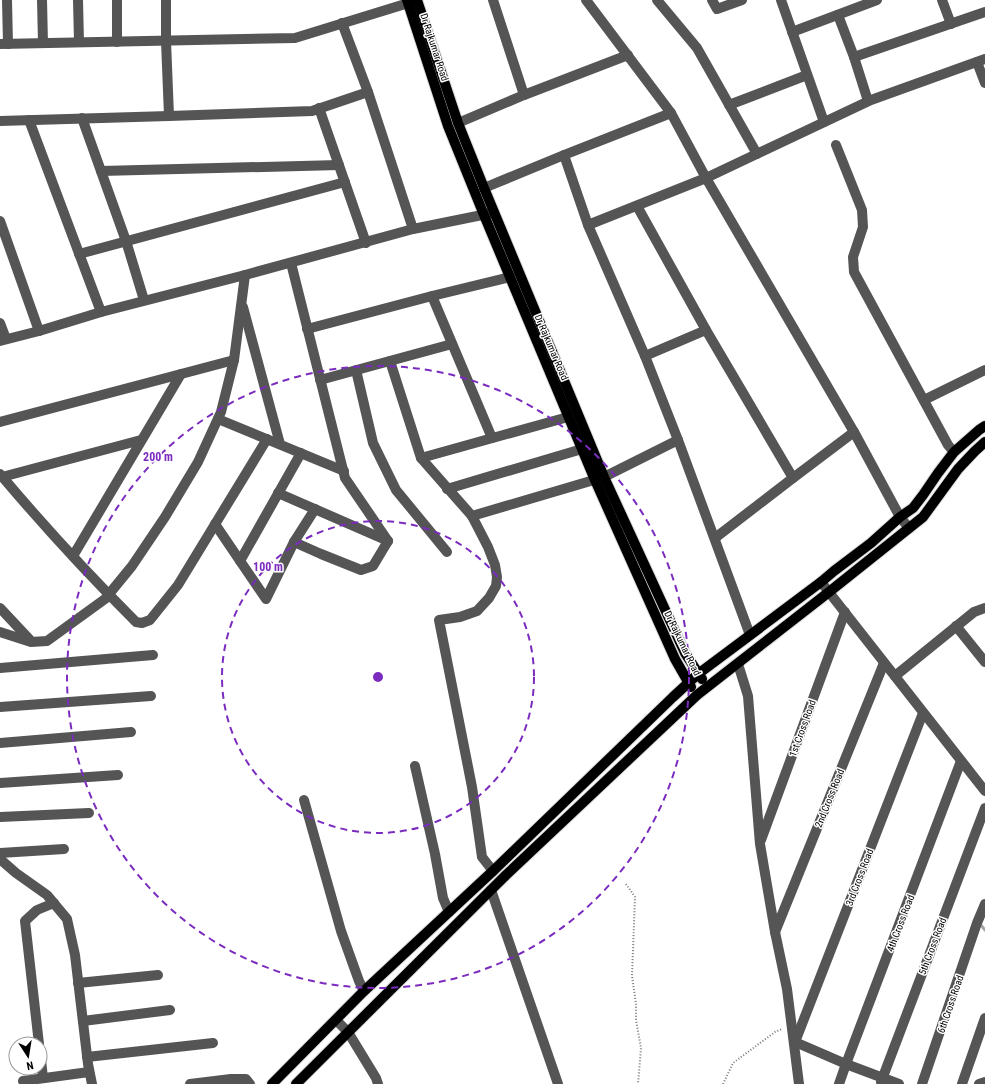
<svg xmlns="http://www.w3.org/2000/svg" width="985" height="1084" viewBox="0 0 985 1084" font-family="'Roboto Condensed',sans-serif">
<rect width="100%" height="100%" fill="#fff"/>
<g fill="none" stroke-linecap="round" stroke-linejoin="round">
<!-- stream -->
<path stroke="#a3a3a3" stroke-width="3" d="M980 924 985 930"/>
<!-- major casing -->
<g stroke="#dbdbdb" stroke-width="12">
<g id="major">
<path d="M407 0 448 126 484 215 595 480 675 659 691 687"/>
<path d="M417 0 458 123 484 188 604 477 685 653 702 679"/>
<path d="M272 1084 364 991 493 871 673 697 698 674 821 582 834 571 871 543 900 517 913 508 923 495 938 473 954 452 979 430 985 426"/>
<path d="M296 1084 504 877 697 695 829 592 923 517 958 469 975 451 985 442"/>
</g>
</g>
<!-- path -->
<g stroke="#777" stroke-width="2" stroke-dasharray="1 2" stroke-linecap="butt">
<path d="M626 884 635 897 632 976 636 1004V1020L641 1048 638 1084"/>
<path d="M723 1084 733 1063 775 1032 782 1029"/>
</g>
<!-- minor -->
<g stroke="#555" stroke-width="10">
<path d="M7 0 8 44"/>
<path d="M42 0 43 43"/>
<path d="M78 0 79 42"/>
<path d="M117 0V42"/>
<path d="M166 0V41L169 116"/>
<path d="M493 0 524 95"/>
<path d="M586 0 671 113 706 178 854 432 900 517 909 528"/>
<path d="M657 0 697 48 757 154"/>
<path d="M712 0 717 9 742 0"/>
<path d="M781 0 824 122"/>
<path d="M942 0 951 24"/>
<path d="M838 15 854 57 868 101"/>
<path d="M342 23 368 92 413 229"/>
<path d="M792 32 877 0"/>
<path d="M0 44 295 38 415 1"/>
<path d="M854 57 985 12"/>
<path d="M977 62 985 83"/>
<path d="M729 105 807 75"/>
<path d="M319 108 366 243"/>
<path d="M82 118 126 241 144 300"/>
<path d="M29 120 101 312"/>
<path d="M0 121 169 116 312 111 368 92"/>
<path d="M458 123 524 95 628 55"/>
<path d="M836 145 862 210 863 227 853 257 854 272 948 445 954 452"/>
<path d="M564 155 588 225 645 356 678 440 750 635"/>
<path d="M101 171 339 165"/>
<path d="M484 188 564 155 671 113"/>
<path d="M637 206 706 330 793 478"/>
<path d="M0 221 39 331"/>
<path d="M588 225 706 178 871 100 985 59"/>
<path d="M79 254 345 182"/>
<path d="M291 263 345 478 388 541"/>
<path d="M432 296 492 438"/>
<path d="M243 307 280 444"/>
<path d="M0 323 6 339"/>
<path d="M307 329 432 296 510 277"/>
<path d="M0 341 39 331 101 312 245 275 413 229 492 213"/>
<path d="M645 356 706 330"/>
<path d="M390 361 421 458 472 516 488 547 495 565 497 577 496 586 489 598 477 611 460 617 439 620 472 787 482 857 493 871"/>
<path d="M356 370 373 443 396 490 447 552"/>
<path d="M320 380 452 344"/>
<path d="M924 400 985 370"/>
<path d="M218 419 344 471"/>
<path d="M0 422 234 360"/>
<path d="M421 458 568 417"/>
<path d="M0 474C43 525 89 575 136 622L142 623 150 620 178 585 267 439"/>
<path d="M2 477 141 440"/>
<path d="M447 489 582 449"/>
<path d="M278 493 388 541"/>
<path d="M472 516 604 477 678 440"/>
<path d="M215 524 266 599 294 542 315 509"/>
<path d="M715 538 793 478 854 432"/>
<path d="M294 542 321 554 361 570 373 566 388 541"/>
<path d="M73 556 181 374"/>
<path d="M240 561 301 453"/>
<path d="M821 582 985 791"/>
<path d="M0 608 30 640"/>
<path d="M956 626 985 662"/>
<path d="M0 632 31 642 47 641 105 599 132 566 165 517 198 462 221 412 234 360 245 275"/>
<path d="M738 664 748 696 760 844 775 932 787 989 799 1084"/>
<path d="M0 668 153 655"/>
<path d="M895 676 974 612 985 608"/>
<path d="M0 707 151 696"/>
<path d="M0 743 131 732"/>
<path d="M415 766 435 854 443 898 449 912"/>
<path d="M0 783 118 775"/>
<path d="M304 800 341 931 359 981 364 991"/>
<path d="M0 817 89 813"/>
<path d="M761 840 845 612"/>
<path d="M0 853 64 849"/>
<path d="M0 859 16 873 47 895 67 919 75 955 88 1064 92 1084"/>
<path d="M491 890 558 1084"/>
<path d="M775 932 884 663"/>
<path d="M78 983 158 975"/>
<path d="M336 1020 348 1032 376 1078 378 1084"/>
<path d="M83 1021 170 1010"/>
<path d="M39 1044 25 921 37 910 54 903"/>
<path d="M40 1051 43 1078"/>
<path d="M87 1057 213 1043"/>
<path d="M23 1081 89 1072"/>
<path d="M881 1082 985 808"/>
<path d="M190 1084 231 1079H246L250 1084"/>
<path d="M839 1084 846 1064 961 761"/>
<path d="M899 1084 846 1064 795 1042 923 713"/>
<path d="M922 1084 977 923 985 904"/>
<path d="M962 1084 985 1018"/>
<path d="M979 1084 985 1082"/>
</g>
<!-- major -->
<use href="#major" stroke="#000" stroke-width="10"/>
</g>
<!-- distance rings -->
<g fill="none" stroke="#7b2cbf" stroke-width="2" stroke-dasharray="7 5">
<circle cx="378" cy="677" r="156"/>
<circle cx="378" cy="677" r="311"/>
</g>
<g text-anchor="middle" stroke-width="3" stroke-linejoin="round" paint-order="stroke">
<!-- street labels -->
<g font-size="10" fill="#000" stroke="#fff">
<text transform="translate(435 47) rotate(72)" y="4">Dr Rajkumar Road</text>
<text transform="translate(552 347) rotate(67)" y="4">Dr Rajkumar Road</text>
<text transform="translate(683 643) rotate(64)" y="4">Dr Rajkumar Road</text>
<text transform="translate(802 728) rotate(-70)" y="4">1st Cross Road</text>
<text transform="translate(829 798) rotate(-68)" y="4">2nd Cross Road</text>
<text transform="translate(859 877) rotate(-69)" y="4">3rd Cross Road</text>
<text transform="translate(900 923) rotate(-69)" y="4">4th Cross Road</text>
<text transform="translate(932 946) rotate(-69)" y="4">5th Cross Road</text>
<text transform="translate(950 1004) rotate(-71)" y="4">6th Cross Road</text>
</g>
</g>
<circle cx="378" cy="677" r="6" fill="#7b2cbf" stroke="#fff" stroke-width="2"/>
<g font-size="12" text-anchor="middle" font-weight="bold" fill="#7b2cbf" stroke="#fff" stroke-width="3" stroke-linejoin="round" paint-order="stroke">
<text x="158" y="461">200 m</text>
<text x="268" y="571">100 m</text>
</g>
<!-- north arrow -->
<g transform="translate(28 1056) rotate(168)"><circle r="19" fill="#ffffff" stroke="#999999"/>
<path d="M0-3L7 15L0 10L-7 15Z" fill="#000000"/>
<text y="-6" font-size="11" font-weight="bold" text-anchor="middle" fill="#000000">N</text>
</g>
</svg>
